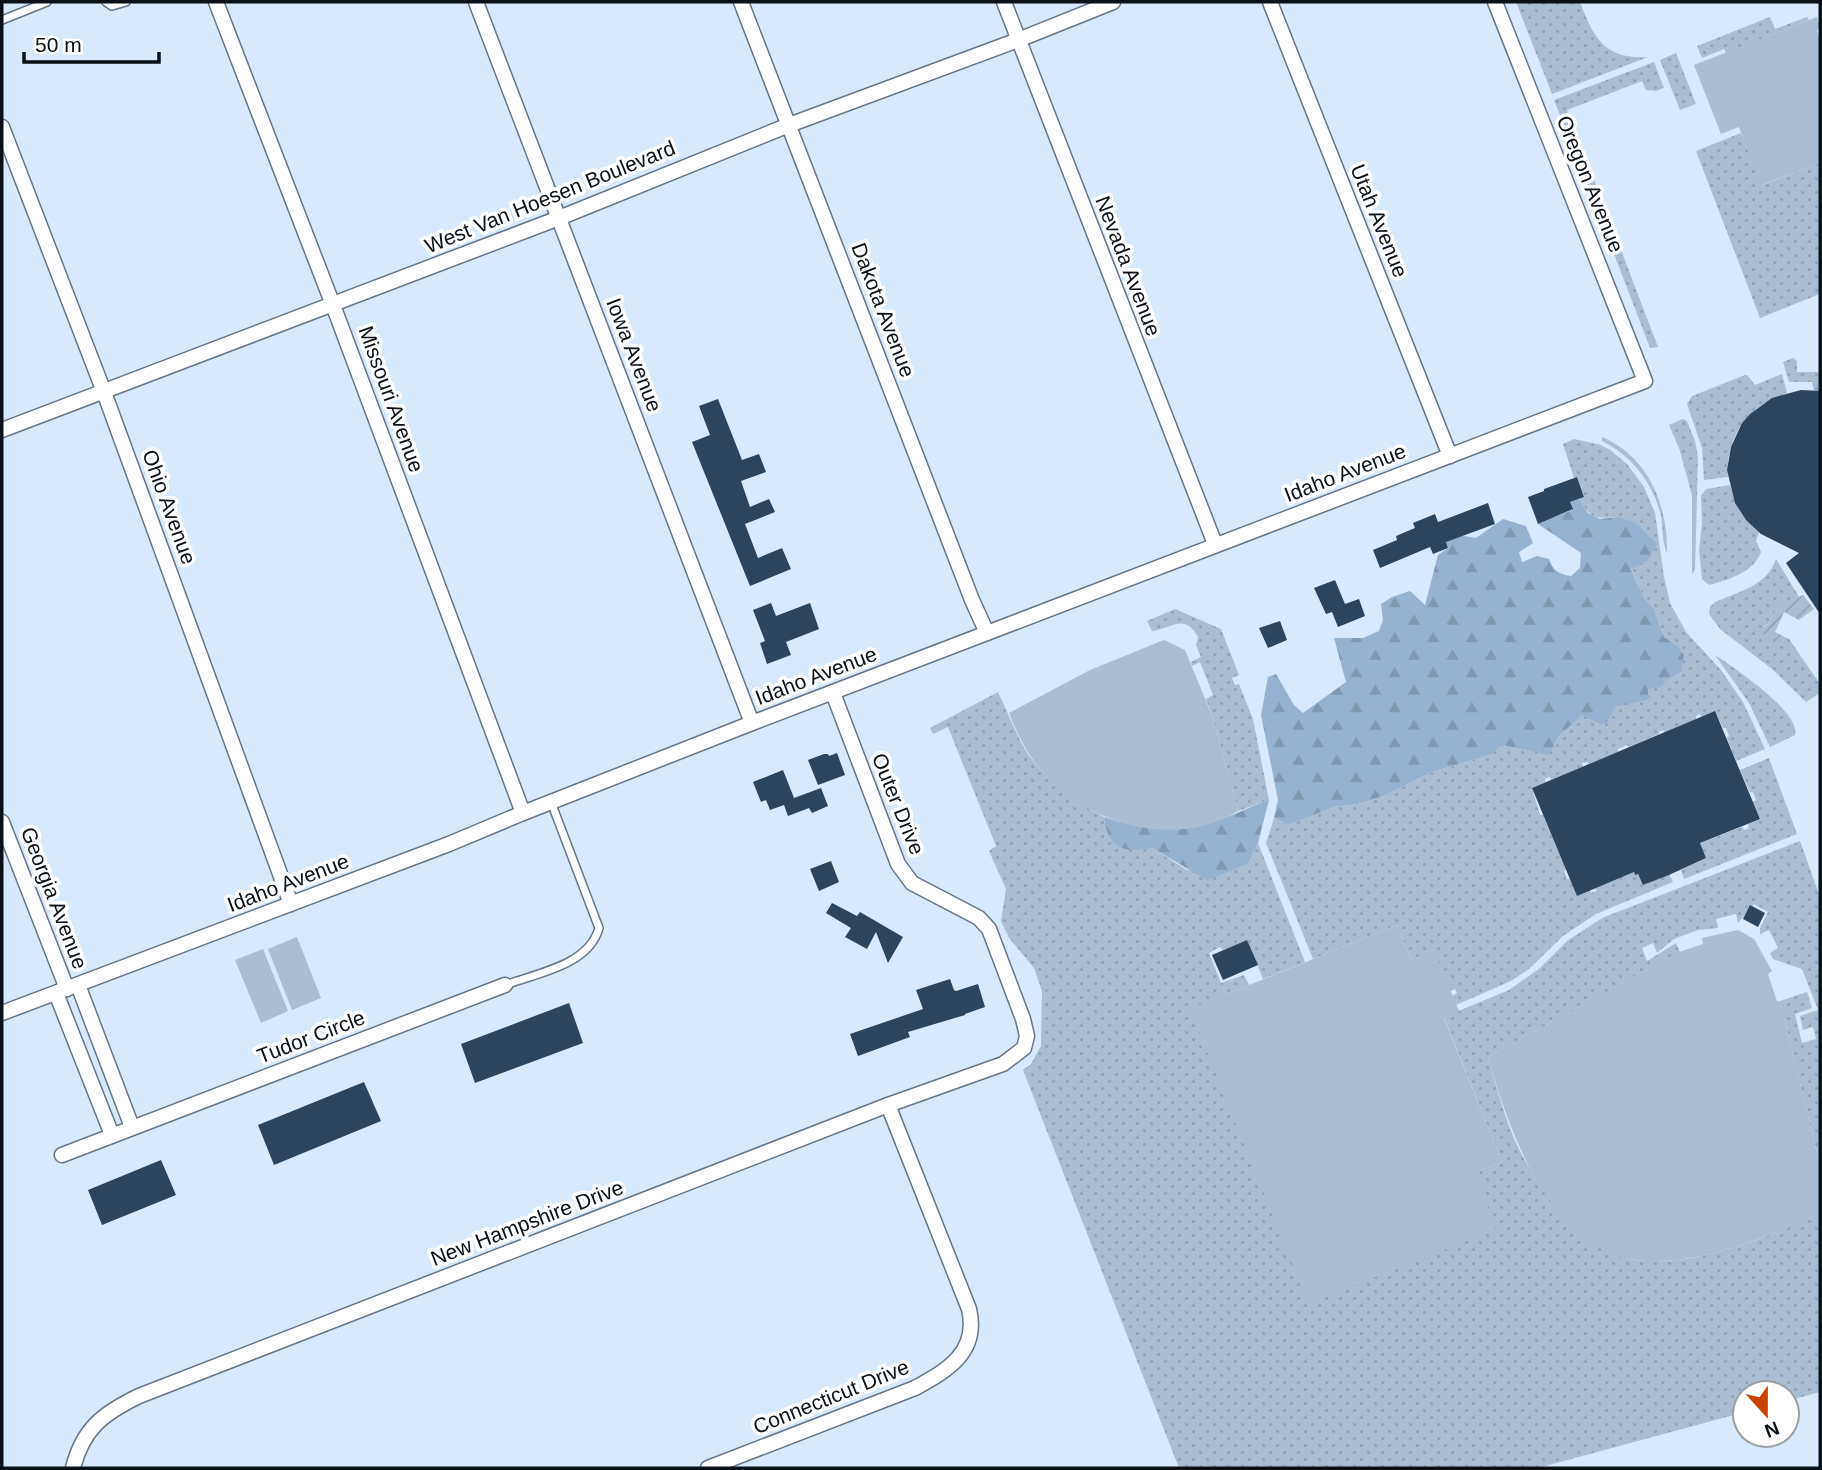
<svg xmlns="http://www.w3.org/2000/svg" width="1822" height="1470" viewBox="0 0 1822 1470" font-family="Arial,sans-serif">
<defs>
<pattern id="grass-dots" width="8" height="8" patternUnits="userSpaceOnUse" patternTransform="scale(1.75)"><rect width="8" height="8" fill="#a9bed3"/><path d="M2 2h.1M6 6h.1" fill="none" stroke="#90a2b4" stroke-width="1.8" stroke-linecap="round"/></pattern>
<pattern id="forest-firs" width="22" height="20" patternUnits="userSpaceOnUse" patternTransform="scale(1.75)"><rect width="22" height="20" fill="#95b3d1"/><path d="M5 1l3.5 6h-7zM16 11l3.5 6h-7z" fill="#7f99b3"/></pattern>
<pattern id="garden-furrows" width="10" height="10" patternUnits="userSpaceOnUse" patternTransform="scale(1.75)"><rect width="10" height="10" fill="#a9bed3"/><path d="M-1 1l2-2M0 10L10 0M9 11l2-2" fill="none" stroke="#90a2b4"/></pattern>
</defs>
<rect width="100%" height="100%" fill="#d6e9fd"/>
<!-- grass -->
<g fill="url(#grass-dots)">
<path d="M1516 2H1580C1593 37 1605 60 1648 57L1552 94Z"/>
<path d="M1770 17 1775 29 1807 17 1809 20 1726 53 1724 49 1702 58 1697 46Z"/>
<path d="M1676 53 1696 104 1680 110 1660 60Z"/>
<path d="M1654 62 1664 88 1656 91 1646 90 1642 81 1567 110 1605 208 1597 211 1554 100Z"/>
<path d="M1741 133 1762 185 1820 163V294L1760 318 1696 151Z"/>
<path d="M1615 234 1656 342 1658 347 1650 348 1611 246 1609 238Z"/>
<path d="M1793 358 1797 361V372H1820V392L1814 391 1812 382H1789L1783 362Z"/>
<path d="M1782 374 1787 393C1779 397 1770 400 1762 405 1739 418 1725 451 1728 477L1704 480 1702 448 1687 404 1692 396 1745 375 1748 376 1755 385Z"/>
<path d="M1683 419 1687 421 1695 441 1698 457 1695 570 1692 574V495L1679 448 1669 425Z"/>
<path d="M1602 437C1649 457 1668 506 1667 553 1662 542 1663 528 1661 516 1654 484 1631 455 1602 441Z"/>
<path d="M1574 439 1601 445 1610 450 1627 464 1644 487 1655 513 1664 577 1670 603 1686 632 1721 670 1743 702 1765 749 1736 761 1727 738 1729 736 1726 728H1723L1715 712 1702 717 1700 714 1696 716V719L1664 733 1663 730 1659 732V734L1629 747 1627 745 1618 749V752L1588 764 1587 762 1582 763 1583 767 1551 780 1550 777 1545 779V782L1532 788 1540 815H1543L1566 869 1564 871 1567 879H1570L1577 895 1590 890 1591 893 1597 891 1595 888 1634 872 1635 875 1638 874 1643 885 1669 874 1673 882 1596 914 1563 936 1529 969 1511 981 1456 1005 1452 996 1457 993 1455 989 1450 991 1434 951 1411 960 1397 925 1313 959 1266 843 1274 818 1288 825 1334 807 1358 804 1386 795 1432 772 1490 755 1503 745 1549 754 1558 737 1582 714 1608 721 1614 707 1649 700 1648 689 1681 672 1678 646 1664 637 1654 609 1643 596 1631 568 1618 517C1595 519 1591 519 1579 499L1584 496 1577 477 1574 478 1563 444Z"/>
<path d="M1730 485 1741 513 1759 532 1756 541 1761 552C1754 572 1728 580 1709 585L1702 579 1699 550 1702 524 1701 496 1706 489Z"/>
<path d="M1776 559 1799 597 1779 605 1768 624 1764 626 1769 636 1771 635 1781 645 1785 637 1789 639 1820 684V693L1806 702 1772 669 1720 629 1709 614 1710 607 1715 602C1738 592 1767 586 1776 559Z"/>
<path d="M1175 609 1221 629 1239 675 1232 678 1235 685 1239 684 1253 719 1269 800 1238 811 1213 718 1206 699 1213 695 1200 662 1192 666 1191 662 1201 657 1196 645 1198 637C1184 612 1172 629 1152 631L1147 621Z"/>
<path d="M1715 655C1733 667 1801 712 1795 735L1770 747 1749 703Z"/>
<path d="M998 692C1006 709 1013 726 1021 742 1039 776 1070 799 1104 817 1106 845 1127 854 1152 848L1187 870 1248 864 1258 843 1305 962 1263 979 1247 940 1223 950 1220 947 1209 953 1221 983 1244 975 1249 985 1191 1009 1479 1171 1502 1162 1444 1017 1509 990 1539 969 1567 941 1602 918 1800 841 1820 897V965L1818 966 1820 972V1165L1780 1001 1807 992 1812 1008 1795 1014 1802 1043 1816 1039 1813 1027 1803 1030 1800 1016 1818 1010 1802 969 1773 959 1770 953 1778 948 1769 930 1760 934V928L1768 912 1754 904 1738 923 1736 914 1716 919 1718 928 1698 930 1674 939 1657 953 1653 943 1642 948 1647 961 1676 943 1680 952 1488 1057C1496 1086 1504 1115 1516 1143 1524 1160 1535 1177 1546 1193 1572 1228 1601 1260 1647 1261 1709 1263 1765 1237 1820 1214V1392L1787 1401V1393H1745V1412L1538 1468H1179L1023 1070 1031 1064 1041 1046 1042 991 1034 968 1009 938 1001 921 1006 889 989 851 996 846 948 727 933 734 930 728Z"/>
<path d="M1769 758 1797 834 1684 879 1681 870 1706 858 1700 843 1742 827 1744 830 1749 828 1748 824 1760 819 1753 802 1756 800 1753 792H1750L1740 770Z"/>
</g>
<!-- forest -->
<g fill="url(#forest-firs)">
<path d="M1579 499 1588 513 1600 519 1618 517 1636 523 1657 544 1647 561 1631 569 1643 596 1654 609 1664 637 1678 646 1684 655 1681 672 1665 681 1661 687 1648 689 1649 700 1615 707 1608 721 1601 725 1582 715 1558 737 1549 755 1503 745 1490 755 1432 772 1386 795 1358 804 1334 807 1288 825 1274 818 1278 800 1261 715 1268 677 1276 674 1294 705 1303 713 1346 682 1334 638H1363L1379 631 1383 620 1381 604 1392 597 1410 591 1425 605 1438 555 1448 548 1443 530 1457 528 1463 536 1476 538 1503 519 1526 526 1533 543 1519 552 1522 562 1537 556 1549 559C1553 571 1559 574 1571 576L1580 568 1581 553 1538 524 1572 510 1570 502Z"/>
<path d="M1269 800 1258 843 1248 864 1207 880 1152 848C1125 854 1107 848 1104 817 1137 828 1173 834 1207 824 1228 818 1249 807 1269 800Z"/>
</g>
<!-- garden -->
<path fill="url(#garden-furrows)" d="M1803 595 1814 609 1799 620 1784 612 1775 632 1785 637 1781 645 1770 639 1771 636H1765L1762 632V628L1768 624 1779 605Z"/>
<!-- pitch -->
<g fill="#a9bed3">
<path d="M1817 17 1820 26 1817 31 1820 40V163L1761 185 1739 127 1721 134 1694 65Z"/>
<path d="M1164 640 1185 650 1213 718 1238 811C1229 816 1219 821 1209 824 1148 842 1080 816 1040 769 1026 752 1017 733 1009 713L1090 670Z"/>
<path d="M1397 925 1411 960 1434 950 1459 1011 1444 1018 1502 1162 1479 1171 1486 1189 1482 1191 1496 1229 1308 1304 1190 1009Z"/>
<path d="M1738 930 1754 939 1772 971 1768 974 1777 1001H1780L1820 1165V1214C1766 1237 1708 1263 1647 1261 1553 1258 1509 1132 1488 1057L1679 952 1703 944 1702 938Z"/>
<path d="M297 937 321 998 292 1010 268 949Z"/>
<path d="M263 949 288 1011 261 1023 235 960Z"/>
</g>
<!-- building -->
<g fill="#2b455f">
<path d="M1801 390 1820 391V614L1786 563 1799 553 1761 534 1746 520 1735 503 1727 470 1731 447 1742 423 1750 414 1772 398Z"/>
<path d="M718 399 742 460 759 454 766 472 741 481 750 507 769 499 775 512 745 524 758 558 782 548 791 569 750 586 692 442 710 435 699 406Z"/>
<path d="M1577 477 1584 497 1570 502 1573 509 1538 524 1528 497 1544 491V489Z"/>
<path d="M1488 503 1495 524 1446 542 1448 548 1433 554 1430 547 1380 568 1373 550 1397 540 1396 536 1415 528 1413 523 1435 514 1438 522Z"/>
<path d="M1335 580 1345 604 1359 599 1365 616 1338 627 1332 612 1326 614 1314 588Z"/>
<path d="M771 603 776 616 810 603 819 629 786 642 791 655 767 664 760 643 765 641 753 610Z"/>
<path d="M1280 621 1287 640 1268 648 1259 628Z"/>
<path d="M1715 711 1760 819 1700 843 1706 858 1669 875 1643 885 1638 874 1635 875 1634 872 1577 896 1532 788Z"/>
<path d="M837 753 845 775 818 785 808 760 824 754H828L829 756Z"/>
<path d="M783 770 794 798 821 788 828 806 812 813 809 808 788 816 784 805 770 810 766 800 761 802 753 782Z"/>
<path d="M831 861 839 882 819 891 810 869Z"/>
<path d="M832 903 857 916 860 912 903 937 888 963 876 932 867 949 845 937 851 928 826 913Z"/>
<path d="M1750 905 1765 913 1758 927 1743 919Z"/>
<path d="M1247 940 1258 965 1223 980 1212 955Z"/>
<path d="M950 979 954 990 956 991 978 984 985 1007 965 1014V1015L908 1032 910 1037 858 1056 850 1034 923 1009 916 990Z"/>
<path d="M569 1003 583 1043 475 1083 461 1044Z"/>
<path d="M364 1082 381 1121 274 1165 258 1125Z"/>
<path d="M161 1160 176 1195 102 1225 88 1190Z"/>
</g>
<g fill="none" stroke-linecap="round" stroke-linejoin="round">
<!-- service casing -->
<g stroke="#657688" stroke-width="10">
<g id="service">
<path d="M106 2 112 6 126 2"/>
<path d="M2 20 47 2"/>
<path d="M505 985C538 973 589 965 599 928L551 802"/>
</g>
</g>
<!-- minor casing -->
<g stroke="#657688" stroke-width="17">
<g id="minor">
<path d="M216 2 333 305 523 813"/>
<path d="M476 2 752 723"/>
<path d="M741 2 972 600 987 633"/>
<path d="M1004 2 1215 544"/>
<path d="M1270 2 1450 456"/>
<path d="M2 127 104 392 291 904"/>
<path d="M2 430 559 218 789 125 1018 40 1113 2"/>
<path d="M2 822 67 989"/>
<path d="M78 985 132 1127"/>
<path d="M56 993 112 1135"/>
<path d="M2 1013 449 844 523 813 752 723 1645 381 1495 2"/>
<path d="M62 1155 505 985"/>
<path d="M73 1468C83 1428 104 1413 139 1396L888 1105 1003 1064 1024 1048 1027 1036 1023 1019 989 929 979 918 912 883 898 864 833 693"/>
<path d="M708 1468 915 1388C948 1370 979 1352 969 1309L888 1105"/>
</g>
</g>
<!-- service -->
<use href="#service" stroke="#fff" stroke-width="7"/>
<!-- minor -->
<use href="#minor" stroke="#fff" stroke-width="14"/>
</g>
<g text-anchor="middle" stroke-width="7" stroke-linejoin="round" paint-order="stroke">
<!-- street labels -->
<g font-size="21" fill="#0a1017" stroke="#fff">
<text transform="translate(1590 184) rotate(68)" y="7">Oregon Avenue</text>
<text transform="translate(550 197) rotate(-22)" y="7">West Van Hoesen Boulevard</text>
<text transform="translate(1379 221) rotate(68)" y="7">Utah Avenue</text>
<text transform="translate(1128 266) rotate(69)" y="7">Nevada Avenue</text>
<text transform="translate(883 310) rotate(69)" y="7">Dakota Avenue</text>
<text transform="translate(634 355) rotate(69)" y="7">Iowa Avenue</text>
<text transform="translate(391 399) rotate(70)" y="7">Missouri Avenue</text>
<text transform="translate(1345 473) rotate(-21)" y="7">Idaho Avenue</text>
<text transform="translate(169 507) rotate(70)" y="7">Ohio Avenue</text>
<text transform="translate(816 676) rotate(-21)" y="7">Idaho Avenue</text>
<text transform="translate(898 804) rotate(68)" y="7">Outer Drive</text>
<text transform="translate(288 883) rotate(-21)" y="7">Idaho Avenue</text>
<text transform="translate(54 898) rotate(69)" y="7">Georgia Avenue</text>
<text transform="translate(311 1037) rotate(-21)" y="7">Tudor Circle</text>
<text transform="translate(527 1223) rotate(-21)" y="7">New Hampshire Drive</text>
<text transform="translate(831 1397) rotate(-22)" y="7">Connecticut Drive</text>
</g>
</g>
<!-- border -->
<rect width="1822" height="1470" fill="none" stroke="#0a1017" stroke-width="7"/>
<!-- north arrow -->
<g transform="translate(1766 1414) rotate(159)"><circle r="33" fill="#ffffff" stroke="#9d9fa2" stroke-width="2"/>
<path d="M0-5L12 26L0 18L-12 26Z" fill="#c84200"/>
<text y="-10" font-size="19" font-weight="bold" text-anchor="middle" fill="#0a1017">N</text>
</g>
<!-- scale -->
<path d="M24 52v10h135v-10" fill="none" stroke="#0a1017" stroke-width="3.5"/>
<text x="35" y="52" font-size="21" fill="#0a1017" stroke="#ffffff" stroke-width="5" paint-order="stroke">50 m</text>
</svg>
